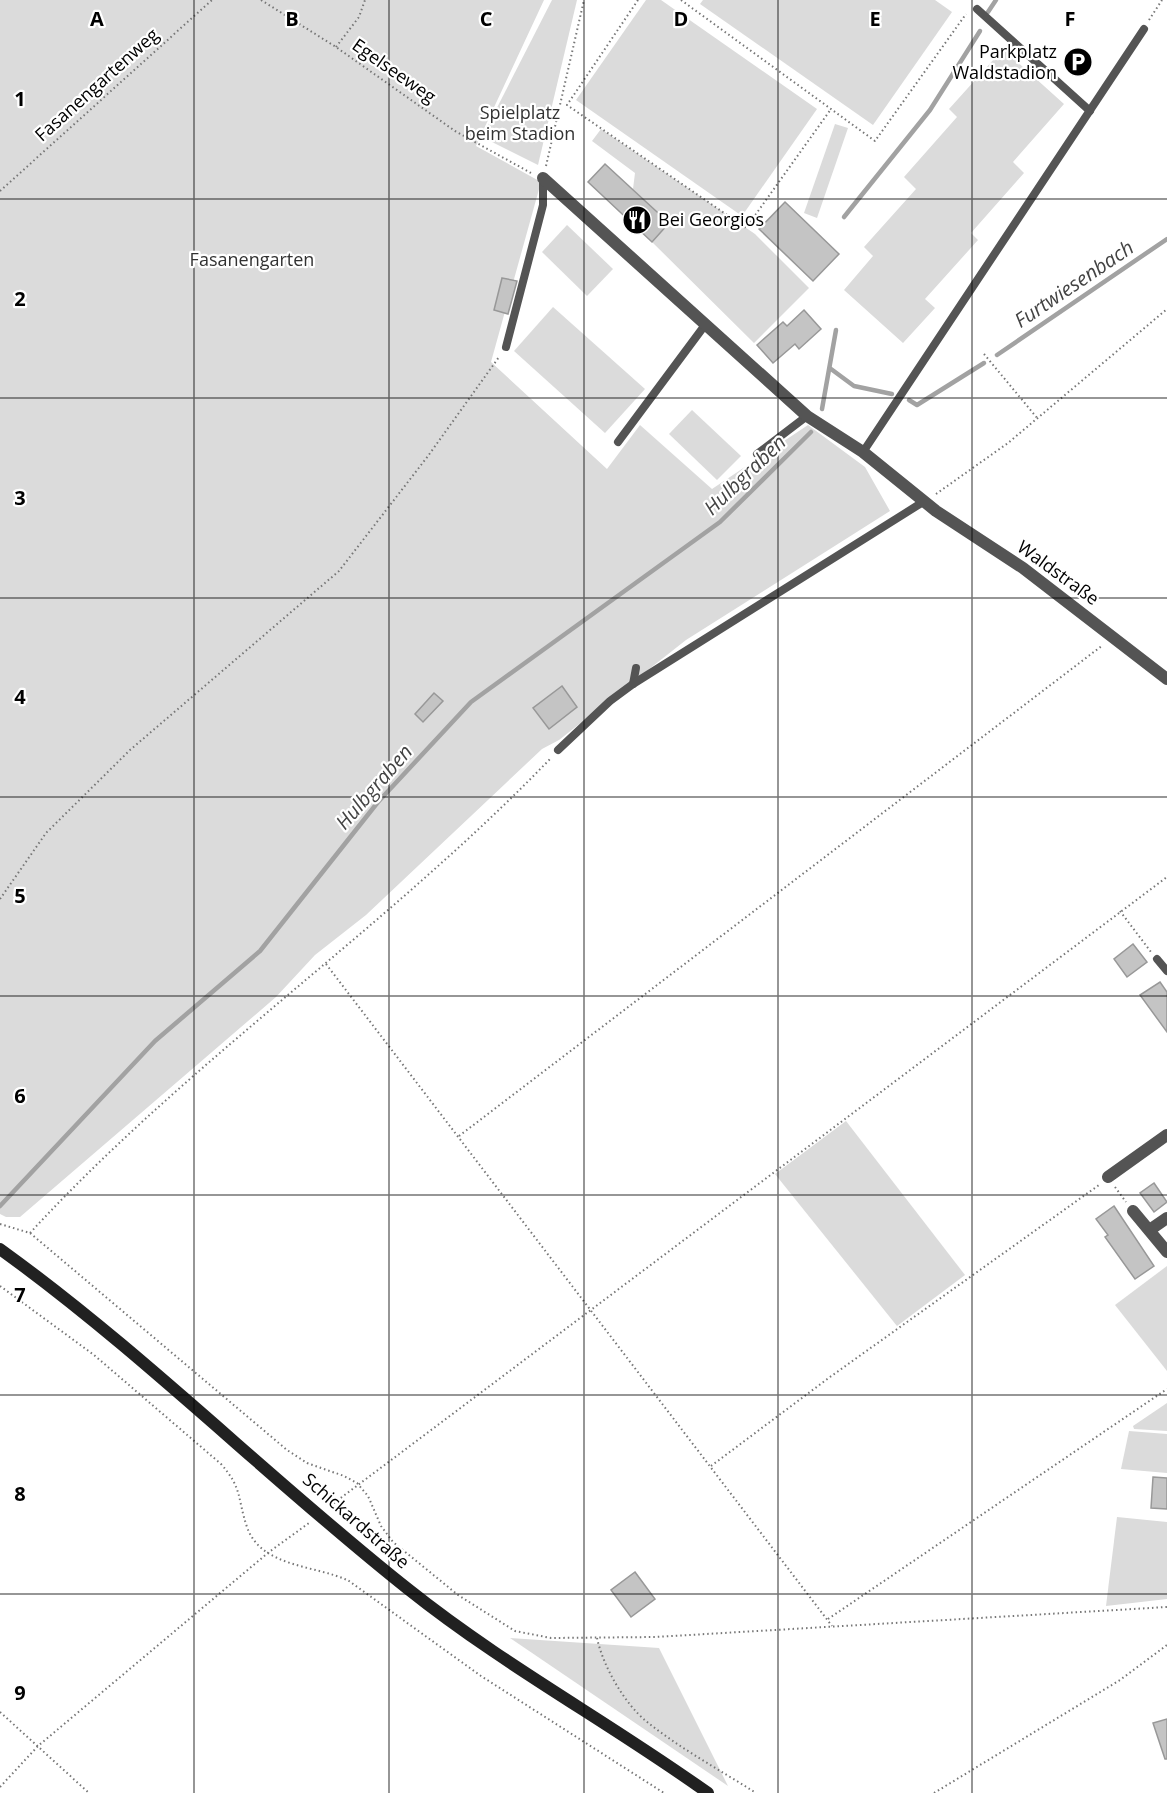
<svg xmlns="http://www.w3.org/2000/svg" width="1167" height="1793" viewBox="0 0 1167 1793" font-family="'Open Sans',sans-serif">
<rect width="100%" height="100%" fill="#fff"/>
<!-- green -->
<g fill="#dbdbdb">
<path d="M0 0H544L476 146 541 182 491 362 607 469 640 425 712 489 808 425 865 467 890 511 686 640 559 740 542 749 366 915 315 955 276 997 20 1217H6L0 1214Z"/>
<path d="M552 0H577L538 165 482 137Z"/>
<path d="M646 0H661L817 109 742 216 576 100Z"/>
<path d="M703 0H935L952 12 873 125 700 4Z"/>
<path d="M1003 49 1064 104 1013 162 1024 173 971 233 978 240 925 299 935 308 903 343 844 290 873 256 864 247 916 189 904 177 957 117 949 109Z"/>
<path d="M835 124 848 128 817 218 804 213Z"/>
<path d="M601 129 755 234 809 288 754 343 652 242 669 223 633 189 635 173 592 141Z"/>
<path d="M567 225 613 269 587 296 542 252Z"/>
<path d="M553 307 645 389 605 433 514 351Z"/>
<path d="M692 410 741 456 717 480 669 434Z"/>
<path d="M846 1121 965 1275 897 1326 775 1174Z"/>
<path d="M1167 1266V1371L1115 1305Z"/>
<path d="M1167 1403V1431L1134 1429 1133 1426Z"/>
<path d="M1129 1431 1167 1434V1473L1121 1469Z"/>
<path d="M1117 1517 1167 1522V1599L1106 1606Z"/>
<path d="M510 1638 659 1648 728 1786Z"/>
</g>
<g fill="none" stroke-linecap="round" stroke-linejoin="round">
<!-- stream -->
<g stroke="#a2a2a2" stroke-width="4.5">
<path d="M988 12 996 0"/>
<path d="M844 217 930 110 980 31"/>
<path d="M997 355 1167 239"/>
<path d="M831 369 854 386 892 394"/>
<path d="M909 400 917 405 984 363"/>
<path d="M822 409 836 330"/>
<path d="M0 1206 155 1041 260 951 378 802 471 702 720 522 811 432"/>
</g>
</g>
<!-- building -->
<g fill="#c4c4c4" stroke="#989898" stroke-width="1.5">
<path d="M605 164 669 223 652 242 588 182Z"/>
<path d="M785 202 839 254 813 281 759 229Z"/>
<path d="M502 278 517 281 508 314 494 310Z"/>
<path d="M804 310 821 329 799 349 795 344 773 363 757 345 783 322 787 326Z"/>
<path d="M562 686 577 707 549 729 533 708Z"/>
<path d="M434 693 443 701 423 722 415 714Z"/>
<path d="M1133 944 1147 962 1127 977 1114 959Z"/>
<path d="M1160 982 1167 992V1032L1140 995Z"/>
<path d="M1154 1183 1167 1202 1154 1212 1140 1193Z"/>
<path d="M1114 1206 1154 1266 1135 1279 1105 1237 1108 1235 1096 1219Z"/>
<path d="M1153 1477 1167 1478V1509L1151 1508Z"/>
<path d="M635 1572 655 1599 631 1617 611 1590Z"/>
<path d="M1167 1719V1759H1165L1153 1723Z"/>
</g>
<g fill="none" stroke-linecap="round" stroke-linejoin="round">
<!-- path -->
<g stroke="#767676" stroke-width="2" stroke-dasharray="1.5 3" stroke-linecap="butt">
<path d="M261 0 336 47 455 131 531 173"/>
<path d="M638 0 567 105 746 228 831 109"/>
<path d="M681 0 875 141 966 14"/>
<path d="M1149 20 1162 0"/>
<path d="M336 47 359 17 365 0"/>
<path d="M546 166 584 0"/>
<path d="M0 191 212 0"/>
<path d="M984 354 1038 419"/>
<path d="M936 494 1008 443 1167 309"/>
<path d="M0 899 46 833 130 750 339 571 428 456 499 357"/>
<path d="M1120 911 1151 952"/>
<path d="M326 964 832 1626"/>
<path d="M459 1136 1103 645"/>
<path d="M1115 1187 1126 1202"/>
<path d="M0 1224 30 1233 287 1450 307 1463 344 1476 357 1483 368 1496 381 1526 393 1542 458 1595 515 1631 551 1638 655 1637 1167 1607"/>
<path d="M30 1233C189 1060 387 928 550 759"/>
<path d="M0 1286 94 1355 221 1464C243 1489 237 1498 247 1527 261 1568 317 1565 349 1581L481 1676 664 1793"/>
<path d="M711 1466 830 1377 1099 1185"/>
<path d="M330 1506 1167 877"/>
<path d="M828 1619 1167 1389"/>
<path d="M597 1638C603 1666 624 1703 646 1721 679 1748 720 1770 756 1793"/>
<path d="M0 1712 89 1793"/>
<path d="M0 1787 38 1746 269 1552 309 1523"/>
<path d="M934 1793 1120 1680 1167 1645"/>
</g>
<!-- lane -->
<g stroke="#545454" stroke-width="8">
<path d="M977 9 1090 111"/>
<path d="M506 347 543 205V178"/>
<path d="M618 442 705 325"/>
<path d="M863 452 1144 29"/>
<path d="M757 454 807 416"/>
<path d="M633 684 636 668"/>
<path d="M558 750 610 701 633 684 923 502"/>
<path d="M1157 959 1167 971"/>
</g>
<!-- street -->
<g stroke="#545454" stroke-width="12">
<path d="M543 178 807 416 863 452 936 511 1023 568 1167 679"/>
<path d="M1108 1177 1167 1135"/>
<path d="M1133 1211 1167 1252"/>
<path d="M1151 1229 1167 1218"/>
</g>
<!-- secondary -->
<path stroke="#212121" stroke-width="12" d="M0 1249C144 1353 269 1479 408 1589 503 1665 609 1722 708 1793"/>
</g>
<!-- grid -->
<path fill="none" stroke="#000" stroke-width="1.5" stroke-opacity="0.55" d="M194 0V1793M389 0V1793M584 0V1793M778 0V1793M972 0V1793M0 199H1167M0 398H1167M0 598H1167M0 797H1167M0 996H1167M0 1195H1167M0 1395H1167M0 1594H1167"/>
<!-- icons -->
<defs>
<g id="parking-disc" transform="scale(1.5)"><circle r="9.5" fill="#000" stroke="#fff"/><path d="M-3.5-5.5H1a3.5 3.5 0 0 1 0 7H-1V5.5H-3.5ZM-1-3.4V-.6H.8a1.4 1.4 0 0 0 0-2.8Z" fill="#fff"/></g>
<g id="restaurant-disc" transform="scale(1.5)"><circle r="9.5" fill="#000" stroke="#fff"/><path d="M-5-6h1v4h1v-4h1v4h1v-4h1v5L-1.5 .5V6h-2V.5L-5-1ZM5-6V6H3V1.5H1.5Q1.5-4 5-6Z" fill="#fff"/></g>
</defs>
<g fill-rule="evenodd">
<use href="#parking-disc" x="1078" y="62"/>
<use href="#restaurant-disc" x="637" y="220"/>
</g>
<g text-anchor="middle" stroke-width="4.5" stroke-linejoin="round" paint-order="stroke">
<!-- poi labels -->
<g font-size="18" fill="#000" stroke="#fff" text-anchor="end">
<text x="1057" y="58">Parkplatz<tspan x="1057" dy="21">Waldstadion</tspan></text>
<text x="658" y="226" text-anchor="start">Bei Georgios</text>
</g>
<!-- street labels -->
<g font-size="18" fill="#000" stroke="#fff">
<text transform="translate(394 71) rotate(35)" y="6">Egelseeweg</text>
<text transform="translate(97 85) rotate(-42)" y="6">Fasanengartenweg</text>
<text transform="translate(1058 573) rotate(36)" y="6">Waldstraße</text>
<text transform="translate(356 1521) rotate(41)" y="6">Schickardstraße</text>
</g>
<!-- park labels -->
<g font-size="18" fill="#323232" stroke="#fff">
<text x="520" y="119">Spielplatz<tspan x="520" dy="21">beim Stadion</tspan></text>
<text x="252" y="266">Fasanengarten</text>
</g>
<!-- water labels -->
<g font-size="20" font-style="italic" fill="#434343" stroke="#fff">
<text transform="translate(1074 284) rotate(-34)" y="7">Furtwiesenbach</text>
<text transform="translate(745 475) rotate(-44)" y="7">Hulbgraben</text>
<text transform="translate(374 787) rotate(-49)" y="7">Hulbgraben</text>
</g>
</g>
<g font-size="20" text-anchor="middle" font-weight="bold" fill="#000" stroke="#fff" stroke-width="4.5" stroke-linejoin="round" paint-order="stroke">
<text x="97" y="26">A</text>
<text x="292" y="26">B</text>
<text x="486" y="26">C</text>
<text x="681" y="26">D</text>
<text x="875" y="26">E</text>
<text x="1070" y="26">F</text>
<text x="20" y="106">1</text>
<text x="20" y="306">2</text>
<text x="20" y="505">3</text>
<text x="20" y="704">4</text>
<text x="20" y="903">5</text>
<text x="20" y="1103">6</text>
<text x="20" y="1302">7</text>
<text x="20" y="1501">8</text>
<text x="20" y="1700">9</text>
</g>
</svg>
